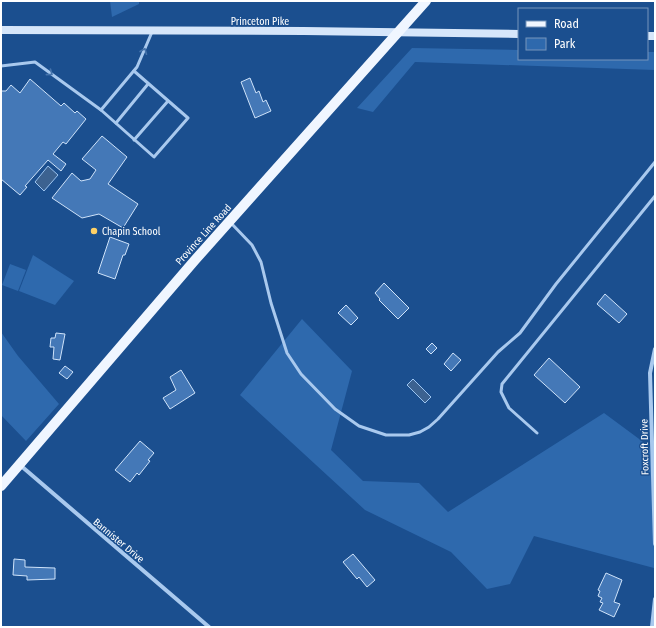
<svg xmlns="http://www.w3.org/2000/svg" width="656" height="628" viewBox="0 0 656 628" font-family="'Fira Sans Condensed',sans-serif">
<rect width="100%" height="100%" fill="#1b4f8f"/>
<!-- green -->
<g fill="#2e69ad">
<path d="M110 1H139V4L112 17Z"/>
<path d="M412 48 519 50V59H647V52H655V70L415 62 373 112 357 108Z"/>
<path d="M33 255 74 281 55 305 19 291Z"/>
<path d="M10 264 26 270 18 291 2 285Z"/>
<path d="M302 319 352 371 331 450 363 481 419 483 448 512 604 413 650 447 653 503 655 502V581L654 568 534 536 510 584 487 589 451 552 365 510 240 395Z"/>
<path d="M1 332 18 356 59 404 26 441 1 415Z"/>
</g>
<!-- water -->
<g fill="#3c6290" stroke="#9cc4f0">
<path d="M48 166 58 175 44 191 35 182Z"/>
<path d="M413 379 431 397 425 403 407 385Z"/>
</g>
<!-- building -->
<g fill="#4478b7" stroke="#cfe3fa">
<path d="M250 78 256 93 259 91 263 102 266 100 271 111 255 118 241 82Z"/>
<path d="M30 79 61 106 64 103 75 113 77 111 86 119 66 144 63 142 53 154 66 164 61 171 48 160 25 186 27 187 20 195 1 179V91H6L11 85 20 93Z"/>
<path d="M102 136 127 157 108 184 138 204 123 228 99 214 82 218 52 198 72 173 81 181 90 179 96 170 82 159Z"/>
<path d="M110 237 129 244 125 255H123L115 279 98 273Z"/>
<path d="M384 283 409 308 398 319 379 300 380 299 375 293Z"/>
<path d="M605 294 627 314 619 323 597 304Z"/>
<path d="M346 305 358 318 351 325 338 313Z"/>
<path d="M56 333 65 334 60 360 53 359 54 347H50L51 338H55Z"/>
<path d="M432 343 437 348 431 354 426 349Z"/>
<path d="M453 353 461 360 451 371 444 364Z"/>
<path d="M549 358 580 387 565 403 534 375Z"/>
<path d="M65 366 73 372 67 379 59 373Z"/>
<path d="M181 370 195 393 170 409 163 398 176 390 170 377Z"/>
<path d="M140 441 154 453 148 460 150 461 139 475 137 473 130 482 115 470Z"/>
<path d="M353 554 375 580 367 587 359 577 357 579 343 562Z"/>
<path d="M14 559 25 560V567L55 568V579L27 580V576L13 575Z"/>
<path d="M606 573 622 580 614 602 620 604 614 617 599 610 603 603 600 602 602 598 598 596 600 591 598 590Z"/>
</g>
<g fill="none" stroke-linecap="round" stroke-linejoin="round">
<!-- lane -->
<g stroke="#a9c9ee" stroke-width="3">
<path d="M1 66 35 62 101 110 154 157 188 118 134 71"/>
<path d="M101 110 137 67 152 32"/>
<path d="M116 123 148 84"/>
<path d="M134 140 168 101"/>
<path d="M231 223 252 245 261 262 271 303 287 353 301 374 335 409 359 426 386 435H409L420 432 429 427 438 419 498 352 520 333 556 284 655 162"/>
<path d="M537 433 509 408 501 392 502 384 655 196"/>
</g>
<!-- street -->
<g stroke="#a9c9ee" stroke-width="4">
<path d="M655 349 650 373 655 544"/>
<path d="M20 465 209 627"/>
<path d="M652 627 655 599"/>
</g>
<!-- secondary -->
<g stroke="#d6e6fa" stroke-width="8">
<path d="M1 30 304 31 519 34"/>
<path d="M647 36H655"/>
</g>
<!-- primary -->
<path stroke="#f0f6ff" stroke-width="10" d="M1 486 195 260 426 1"/>
</g>
<!-- one-way arrows -->
<defs><path id="oneway-chevron" d="M-2-3.5L2.5 0L-2 3.5" fill="none" stroke-width="1.6" stroke-linecap="round" stroke-linejoin="round"/></defs>
<g stroke="#4674ac">
<use href="#oneway-chevron" transform="translate(144 51) rotate(-68)"/>
<use href="#oneway-chevron" transform="translate(50 73) rotate(36)"/>
</g>
<!-- markers -->
<circle fill="#ffd166" stroke="#1b4f8f" stroke-width="1.5" cx="94" cy="231" r="4"/>
<g text-anchor="middle" stroke-width="3" stroke-linejoin="round" paint-order="stroke">
<!-- street labels -->
<g font-size="10" fill="#fff" stroke="#1b4f8f">
<text x="260" y="25">Princeton Pike</text>
<text transform="translate(203 234) rotate(-48)" y="4">Province Line Road</text>
<text transform="translate(644 447) rotate(-91)" y="4">Foxcroft Drive</text>
<text transform="translate(119 540) rotate(40)" y="4">Bannister Drive</text>
</g>
<!-- poi labels -->
<g font-size="10" fill="#fff" stroke="#1b4f8f" text-anchor="start">
<text x="102" y="235">Chapin School</text>
</g>
</g>
<!-- border -->
<rect width="656" height="628" fill="none" stroke="#ffffff" stroke-width="4"/>
<!-- legend -->
<rect x="518" y="8" width="130" height="52" fill="#1b4f8f" stroke="#7695bc"/>
<rect x="526" y="21" width="20" height="6" fill="#f0f6ff" stroke="#7695bc"/>
<text x="554" y="28" font-size="12" fill="#ffffff">Road</text>
<rect x="526" y="38" width="20" height="12" fill="#2e69ad" stroke="#7695bc"/>
<text x="554" y="48" font-size="12" fill="#ffffff">Park</text>
</svg>
